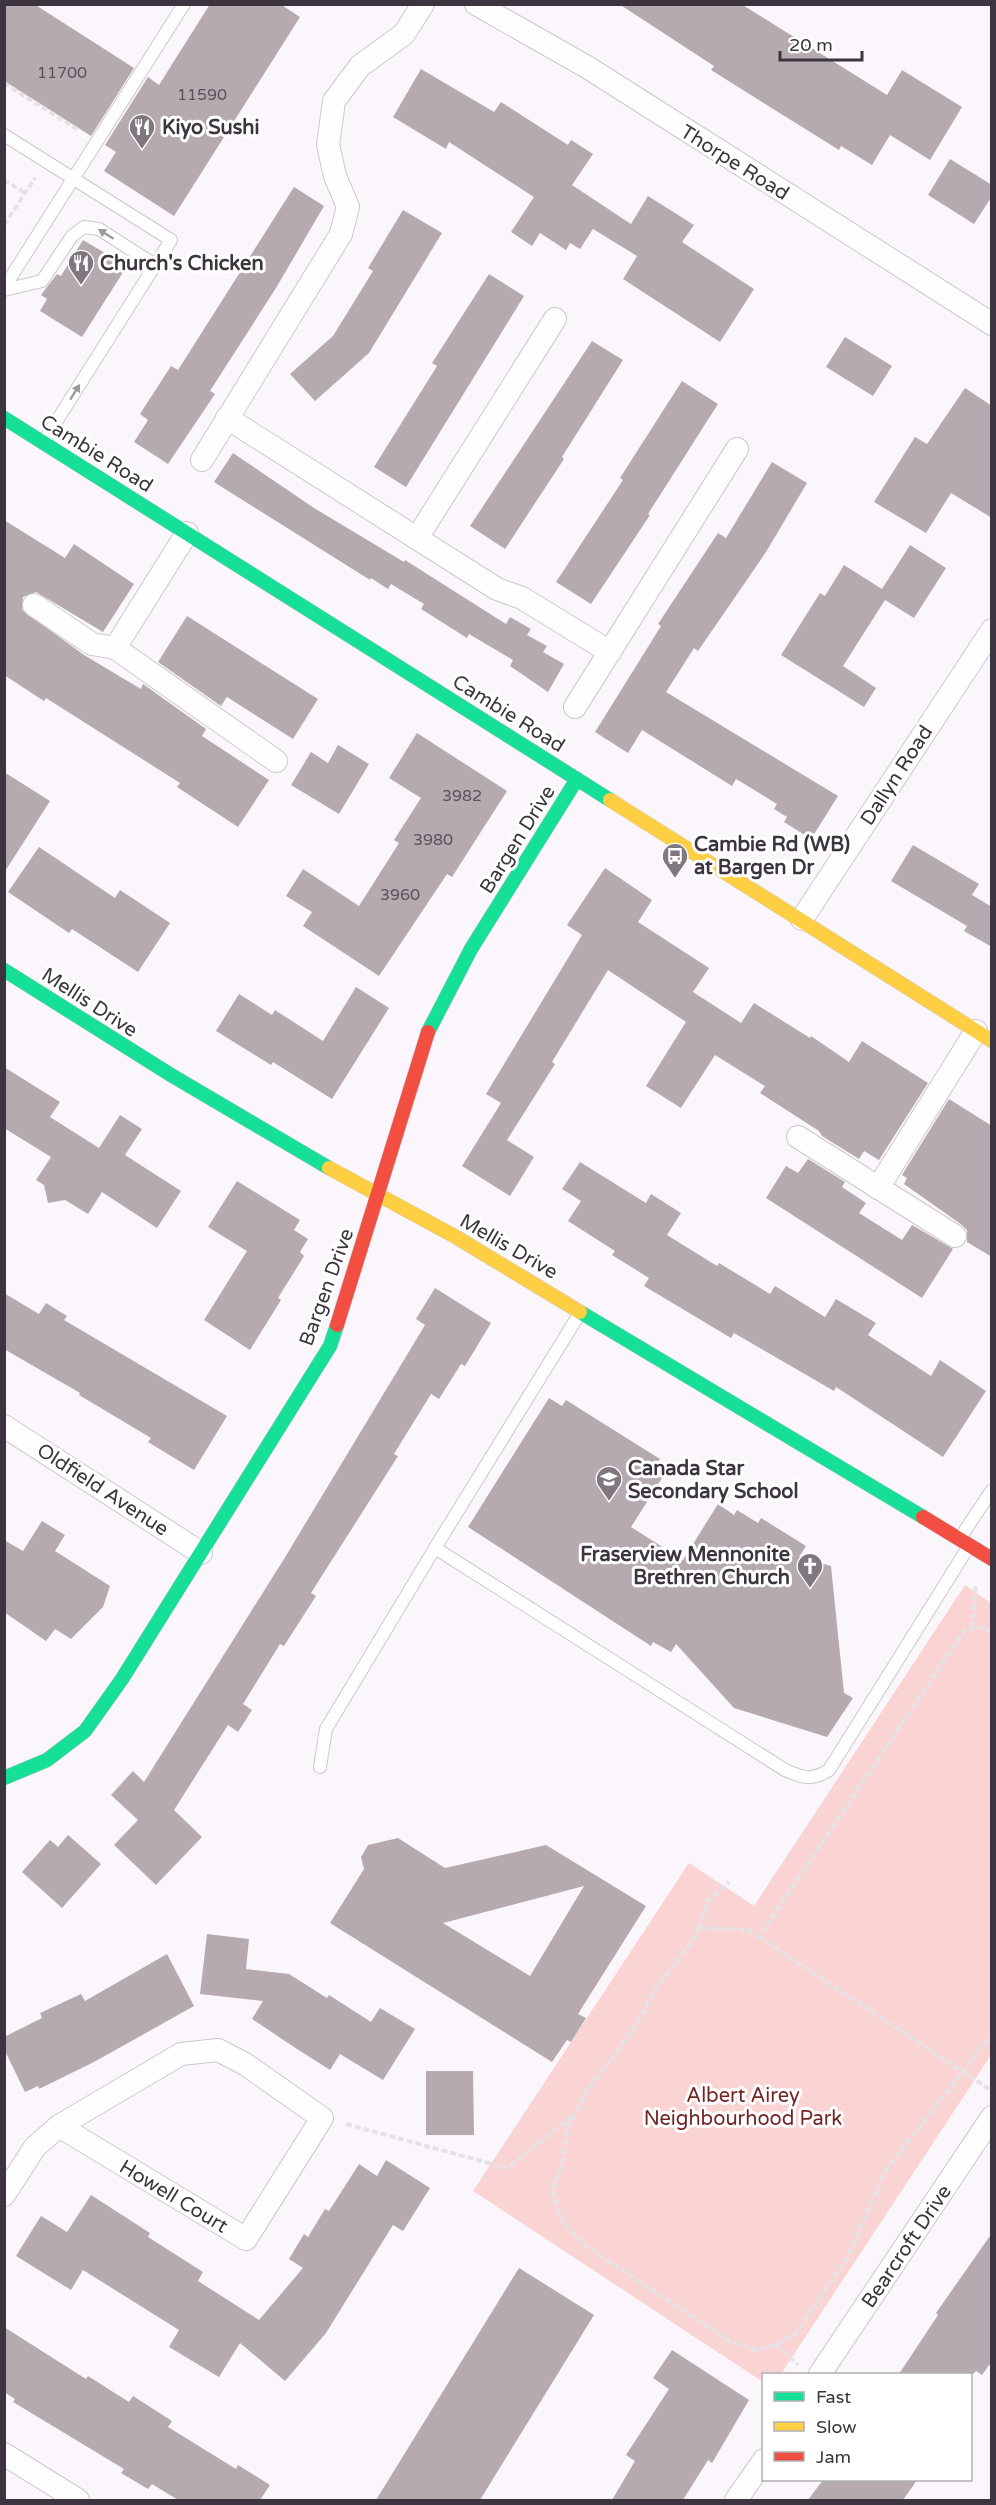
<svg xmlns="http://www.w3.org/2000/svg" width="996" height="2505" viewBox="0 0 996 2505" font-family="'Varela Round',sans-serif">
<rect width="100%" height="100%" fill="#fbf6fc"/>
<!-- green -->
<path fill="#f9d4d3" d="M965 1585 991 1603V2055L781 2374H764L763 2382 473 2191 689 1863 754 1906Z"/>
<!-- building -->
<g fill="#b6aab1" fill-rule="evenodd">
<path d="M4 4H34L134 68 91 136 4 81Z"/>
<path d="M210 4H280L300 17 174 216 104 171 116 152 105 145 148 77 159 85Z"/>
<path d="M619 4H741L887 95 902 70 962 107 930 160 890 135 872 165 841 146 839 150 711 70 714 66Z"/>
<path d="M421 69 494 112 501 102 568 145 571 140 593 154 572 185 631 224 648 196 694 225 682 242 754 289 720 342 623 279 637 256 593 229 580 249 570 243 566 250 540 233 532 246 511 232 534 197 449 142 446 149 393 117Z"/>
<path d="M950 159 992 185V196L974 224 928 195Z"/>
<path d="M294 187 324 206 276 288 210 391 215 394 168 464 134 442 148 420 140 414 171 366 178 370Z"/>
<path d="M403 210 442 233 369 353 315 401 290 374 333 336 373 271 368 268Z"/>
<path d="M83 240 127 266 82 337 40 311 47 299 41 295 57 274 61 276Z"/>
<path d="M489 274 524 296 406 487 374 467 437 366 432 363Z"/>
<path d="M845 337 892 366 873 396 826 367Z"/>
<path d="M592 341 623 360 562 457 564 459 505 549 470 526Z"/>
<path d="M682 381 718 404 648 514 650 515 591 604 556 582 623 480 620 478Z"/>
<path d="M965 388 992 406V518L951 493 926 533 874 502 915 437 927 444Z"/>
<path d="M233 453 314 508 404 562 405 560 506 624 510 617 531 629 527 635 547 646 543 652 564 664 548 692 510 666 513 660 469 634 467 638 421 609 424 604 391 584 388 589 371 578 370 580 214 482Z"/>
<path d="M772 462 807 483 766 552 698 651 694 648 666 692 838 796 811 839 784 822 787 817 774 809 777 804 736 779 732 786 642 730 628 753 595 732 661 626 658 624 718 533 726 538Z"/>
<path d="M4 520 65 558 74 544 134 584 103 632 36 592 23 597 22 610 84 655 141 689 143 684 206 729 202 736 269 780 238 827 177 787 180 783 46 698 44 701 4 675Z"/>
<path d="M910 545 946 568 914 618 885 600 843 666 876 688 864 707 781 655 820 593 825 596 844 565 882 589Z"/>
<path d="M187 616 318 699 293 739 227 697 221 706 158 662Z"/>
<path d="M417 733 507 791 452 877 447 874 379 976 303 926 312 912 286 896 303 869 359 906 399 843 394 840 421 798 389 778Z"/>
<path d="M338 745 369 764 339 814 291 785 311 752 328 763Z"/>
<path d="M4 772 50 801 4 873Z"/>
<path d="M913 845 979 884 972 895 992 907V947L964 931 967 926 891 881Z"/>
<path d="M39 847 115 898 120 890 170 923 138 972 72 929 69 933 8 892Z"/>
<path d="M605 868 652 900 638 922 709 968 693 992 741 1023 754 1003 810 1038 811 1036 849 1062 862 1041 928 1083 879 1160 864 1151 859 1159 822 1136 819 1131 760 1093 765 1086 715 1055 681 1108 646 1086 686 1022 608 970 552 1062 555 1064 507 1140 534 1157 510 1196 462 1166 501 1103 486 1094 582 935 567 925Z"/>
<path d="M356 987 389 1008 332 1099 273 1062 271 1065 216 1031 239 994 272 1015 275 1010 323 1041Z"/>
<path d="M4 1067 60 1102 50 1117 99 1148 120 1115 142 1129 125 1155 181 1191 157 1228 102 1192 88 1214 65 1200 48 1203 44 1185 36 1180 51 1157 4 1128Z"/>
<path d="M949 1099 992 1126V1257L967 1242V1230L962 1225 904 1184 907 1178 902 1175Z"/>
<path d="M808 1159 845 1182 842 1187 866 1203 859 1213 902 1240 912 1225 953 1249 922 1298 766 1198 786 1166 798 1173Z"/>
<path d="M580 1162 646 1203 651 1194 681 1213 667 1235 717 1266 719 1263 770 1294 775 1286 825 1317 836 1299 876 1323 868 1335 931 1376 940 1360 986 1391 943 1457 836 1387 834 1391 734 1333 731 1338 644 1286 649 1278 612 1255 615 1251 568 1221 581 1201 562 1189Z"/>
<path d="M237 1181 300 1220 294 1230 308 1239 300 1252 304 1256 278 1298 281 1300 250 1350 204 1320 247 1251 208 1227Z"/>
<path d="M435 1288 491 1323 465 1366 461 1364 439 1399 431 1394 394 1454 398 1456 311 1593 316 1596 284 1646 280 1644 243 1704 252 1710 238 1732 228 1725 174 1810 202 1837 156 1885 114 1845 138 1820 111 1795 133 1771 144 1782 284 1559 425 1325 416 1319Z"/>
<path d="M4 1293 39 1314 46 1303 67 1316 64 1320 227 1416 194 1470 148 1442 151 1438 79 1395 80 1393 4 1349Z"/>
<path d="M549 1398 562 1406 566 1400 660 1459 655 1466 666 1472 631 1527 683 1560 718 1504 734 1515 737 1510 758 1523 761 1518 806 1546 799 1557 831 1566 844 1693 853 1698 827 1737 734 1708 676 1644 671 1652 653 1642 651 1646 468 1527Z"/>
<path d="M42 1521 65 1535 55 1551 110 1586 103 1607 71 1639 55 1629 46 1641 4 1612V1540L23 1551Z"/>
<path d="M68 1835 101 1864 62 1908 22 1872 50 1840 58 1847Z"/>
<path d="M398 1838 445 1868 546 1845 646 1906 578 2014 586 2018 571 2042 567 2040 552 2062 330 1923 364 1869 361 1857 368 1845ZM584 1886 530 1976 443 1923Z"/>
<path d="M207 1934 249 1939 246 1969 289 1974 327 1998 329 1995 371 2022 380 2008 415 2029 383 2080 340 2054 330 2070 294 2047 252 2019 263 2001 200 1994Z"/>
<path d="M167 1954 194 2006 94 2062 39 2089 38 2086 25 2092 4 2049V2037L42 2018 40 2013 81 1994 85 2001Z"/>
<path d="M426 2071H473L474 2135H426Z"/>
<path d="M386 2160 430 2188 403 2231 393 2225 326 2333 285 2381 240 2343 219 2377 169 2347 179 2330 83 2270 71 2290 16 2256 41 2216 67 2232 91 2195 150 2233 148 2237 203 2272 198 2281 259 2320 303 2268 289 2259 304 2234 308 2237 325 2209 329 2211 359 2164 377 2176Z"/>
<path d="M992 2233V2361L982 2375 976 2371 973 2374H899L938 2315 936 2313Z"/>
<path d="M519 2268 594 2315 480 2500H376Z"/>
<path d="M4 2327 86 2379 88 2376 129 2402 133 2396 172 2421 168 2427 236 2469 238 2465 270 2485 260 2500H178L152 2484 148 2489 121 2473 124 2469 13 2402 15 2399 4 2392Z"/>
<path d="M672 2350 749 2400 712 2463 708 2460 683 2500H612L635 2461 626 2455 669 2389 653 2378Z"/>
<path d="M823 2480H917L903 2500H808Z"/>
</g>
<g fill="none" stroke-linecap="round" stroke-linejoin="round">
<!-- lane casing -->
<g stroke="#cdc7ce" stroke-width="14">
<g id="lane">
<path d="M4 135 171 240 44 441"/>
<path d="M4 288 184 4"/>
<path d="M4 290 42 281 72 236 84 227 99 229 155 265"/>
<path d="M580 1313 435 1548 785 1770C803 1778 812 1781 829 1770L969 1546"/>
<path d="M960 1538 992 1490"/>
<path d="M320 1767 326 1729 435 1548"/>
</g>
</g>
<!-- street casing -->
<g stroke="#cdc7ce" stroke-width="24">
<g id="street">
<path d="M476 4 587 67 992 324"/>
<path d="M227 418 497 589 522 598 610 652"/>
<path d="M202 460 341 234 348 207 335 176 328 145 334 101 360 66 404 34 423 4"/>
<path d="M187 533 115 648 276 761"/>
<path d="M417 538 555 319"/>
<path d="M34 605 92 644 115 648"/>
<path d="M575 707 737 449"/>
<path d="M802 919 992 630"/>
<path d="M798 1137 955 1236"/>
<path d="M878 1188 976 1031"/>
<path d="M4 1426 201 1553"/>
<path d="M4 2195 35 2147 59 2126 181 2054 218 2050 245 2064 322 2118 246 2239 59 2126"/>
<path d="M820 2374 992 2117"/>
<path d="M4 2454 78 2500"/>
<path d="M736 2500 764 2460"/>
</g>
</g>
<!-- fast casing -->
<g stroke="#cdc7ce" stroke-width="15">
<g id="fast">
<path d="M4 418 610 800"/>
<path d="M4 970 171 1075 329 1168"/>
<path d="M428 1032 471 949 577 779"/>
<path d="M580 1312 923 1517"/>
<path d="M4 1778 47 1760 85 1731 122 1679 330 1346 337 1325"/>
</g>
</g>
<!-- slow casing -->
<g stroke="#cdc7ce" stroke-width="15">
<g id="slow">
<path d="M610 800 992 1041"/>
<path d="M329 1168 456 1237 580 1312"/>
</g>
</g>
<!-- jam casing -->
<g stroke="#cdc7ce" stroke-width="15">
<g id="jam">
<path d="M337 1325 428 1032"/>
<path d="M923 1517 992 1559"/>
</g>
</g>
<!-- path -->
<g stroke="#e5e2e5" stroke-width="4" stroke-dasharray="6 3" stroke-linecap="butt">
<path d="M4 83 80 131"/>
<path d="M4 180 25 193"/>
<path d="M4 225 35 178"/>
<path d="M972 1628 976 1583"/>
<path d="M992 1632 980 1627 964 1631 759 1937 748 1930 699 1928 693 1940 657 1987 634 2028 586 2093 568 2127 562 2165 553 2190 561 2220 586 2246 729 2341 756 2350 776 2345 795 2334 847 2258 886 2170 992 2034"/>
<path d="M699 1928 708 1901 729 1882"/>
<path d="M759 1937 992 2091"/>
<path d="M346 2124 507 2168 575 2114"/>
<path d="M776 2345 798 2365"/>
</g>
<!-- lane -->
<use href="#lane" stroke="#fefeff" stroke-width="12"/>
<!-- street -->
<use href="#street" stroke="#fefeff" stroke-width="22"/>
<!-- fast -->
<use href="#fast" stroke="#16e098" stroke-width="14"/>
<!-- slow -->
<use href="#slow" stroke="#ffcf43" stroke-width="14"/>
<!-- jam -->
<use href="#jam" stroke="#f24e42" stroke-width="14"/>
</g>
<!-- one-way arrows -->
<defs><path id="oneway-solid" d="M-6-.8H1V-3.2L6.5 0L1 3.2V.8H-6Z" transform="scale(1.5)"/></defs>
<g fill="#9d999e">
<use href="#oneway-solid" transform="translate(106 234) rotate(-148)"/>
<use href="#oneway-solid" transform="translate(75 392) rotate(-58)"/>
</g>
<!-- icons -->
<defs>
<g id="restaurant-pin" transform="scale(1.35)"><path d="M0 17L-7.5 6A9.5 9.5 0 1 1 7.5 6Z" fill="#7f7880" stroke="#fff"/><path d="M-5-6h1v4h1v-4h1v4h1v-4h1v5L-1.5 .5V6h-2V.5L-5-1ZM5-6V6H3V1.5H1.5Q1.5-4 5-6Z" fill="#fff"/></g>
<g id="bus-pin" transform="scale(1.35)"><path d="M0 17L-7.5 6A9.5 9.5 0 1 1 7.5 6Z" fill="#7f7880" stroke="#fff"/><path d="M-5-6H5V4H4V6H2V4H-2V6H-4V4H-5ZM-3.5-4V0h7V-4ZM-3.5 1.2v1.5H-2V1.2ZM2 1.2v1.5H3.5V1.2Z" fill="#fff"/></g>
<g id="school-pin" transform="scale(1.35)"><path d="M0 17L-7.5 6A9.5 9.5 0 1 1 7.5 6Z" fill="#7f7880" stroke="#fff"/><path d="M0-5L7-2L0 1L-7-2ZM-4 1L0 2.5L4 1V4Q0 6-4 4Z" fill="#fff"/></g>
<g id="church-pin" transform="scale(1.35)"><path d="M0 17L-7.5 6A9.5 9.5 0 1 1 7.5 6Z" fill="#7f7880" stroke="#fff"/><path d="M-1.2-6h2.4v3.5h3.3v2.4h-3.3V6h-2.4V-.1h-3.3v-2.4h3.3Z" fill="#fff"/></g>
</defs>
<g fill-rule="evenodd">
<use href="#restaurant-pin" x="142" y="127"/>
<use href="#restaurant-pin" x="81" y="263"/>
<use href="#bus-pin" x="675" y="856"/>
<use href="#school-pin" x="609" y="1479"/>
<use href="#church-pin" x="810" y="1566"/>
</g>
<g text-anchor="middle" stroke-width="6" stroke-linejoin="round" paint-order="stroke">
<!-- number labels -->
<g font-size="16" fill="#5a525b">
<text x="62" y="78">11700</text>
<text x="202" y="100">11590</text>
<text x="462" y="801">3982</text>
<text x="433" y="845">3980</text>
<text x="400" y="900">3960</text>
</g>
<!-- poi labels -->
<g font-size="20" font-weight="bold" fill="#3c343e" stroke="#fff" text-anchor="start">
<text x="162" y="134">Kiyo Sushi</text>
<text x="100" y="270">Church's Chicken</text>
<text x="694" y="851">Cambie Rd (WB)<tspan x="694" dy="23">at Bargen Dr</tspan></text>
<text x="628" y="1475">Canada Star<tspan x="628" dy="23">Secondary School</tspan></text>
<text x="790" y="1561" text-anchor="end">Fraserview Mennonite<tspan x="790" dy="23">Brethren Church</tspan></text>
</g>
<!-- street labels -->
<g font-size="20" fill="#3c343e" stroke="#fff">
<text transform="translate(735 162) rotate(32)" y="7">Thorpe Road</text>
<text transform="translate(97 453) rotate(32)" y="7">Cambie Road</text>
<text transform="translate(509 713) rotate(32)" y="7">Cambie Road</text>
<text transform="translate(896 775) rotate(-57)" y="7">Dallyn Road</text>
<text transform="translate(517 839) rotate(-58)" y="7">Bargen Drive</text>
<text transform="translate(90 1002) rotate(33)" y="7">Mellis Drive</text>
<text transform="translate(509 1246) rotate(30)" y="7">Mellis Drive</text>
<text transform="translate(326 1287) rotate(-70)" y="7">Bargen Drive</text>
<text transform="translate(103 1489) rotate(33)" y="7">Oldfield Avenue</text>
<text transform="translate(174 2196) rotate(31)" y="7">Howell Court</text>
<text transform="translate(906 2246) rotate(-56)" y="7">Bearcroft Drive</text>
</g>
<!-- park labels -->
<g font-size="20" fill="#722624" stroke="#fff">
<text x="743" y="2102">Albert Airey<tspan x="743" dy="23">Neighbourhood Park</tspan></text>
</g>
</g>
<!-- border -->
<rect width="996" height="2505" fill="none" stroke="#3c343e" stroke-width="12"/>
<!-- legend -->
<rect x="762" y="2373" width="210" height="108" fill="#ffffff" stroke="#b1aeb2" stroke-width="1.5"/>
<rect x="774" y="2392" width="30" height="9" fill="#16e098" stroke="#b1aeb2" stroke-width="1.5"/>
<text x="816" y="2403" font-size="18" fill="#3c343e">Fast</text>
<rect x="774" y="2422" width="30" height="9" fill="#ffcf43" stroke="#b1aeb2" stroke-width="1.5"/>
<text x="816" y="2433" font-size="18" fill="#3c343e">Slow</text>
<rect x="774" y="2452" width="30" height="9" fill="#f24e42" stroke="#b1aeb2" stroke-width="1.5"/>
<text x="816" y="2463" font-size="18" fill="#3c343e">Jam</text>
<!-- scale -->
<path d="M780 51v9h82v-9" fill="none" stroke="#3c343e" stroke-width="3"/>
<text x="789" y="51" font-size="18" fill="#3c343e" stroke="#ffffff" stroke-width="4.5" paint-order="stroke">20 m</text>
</svg>
